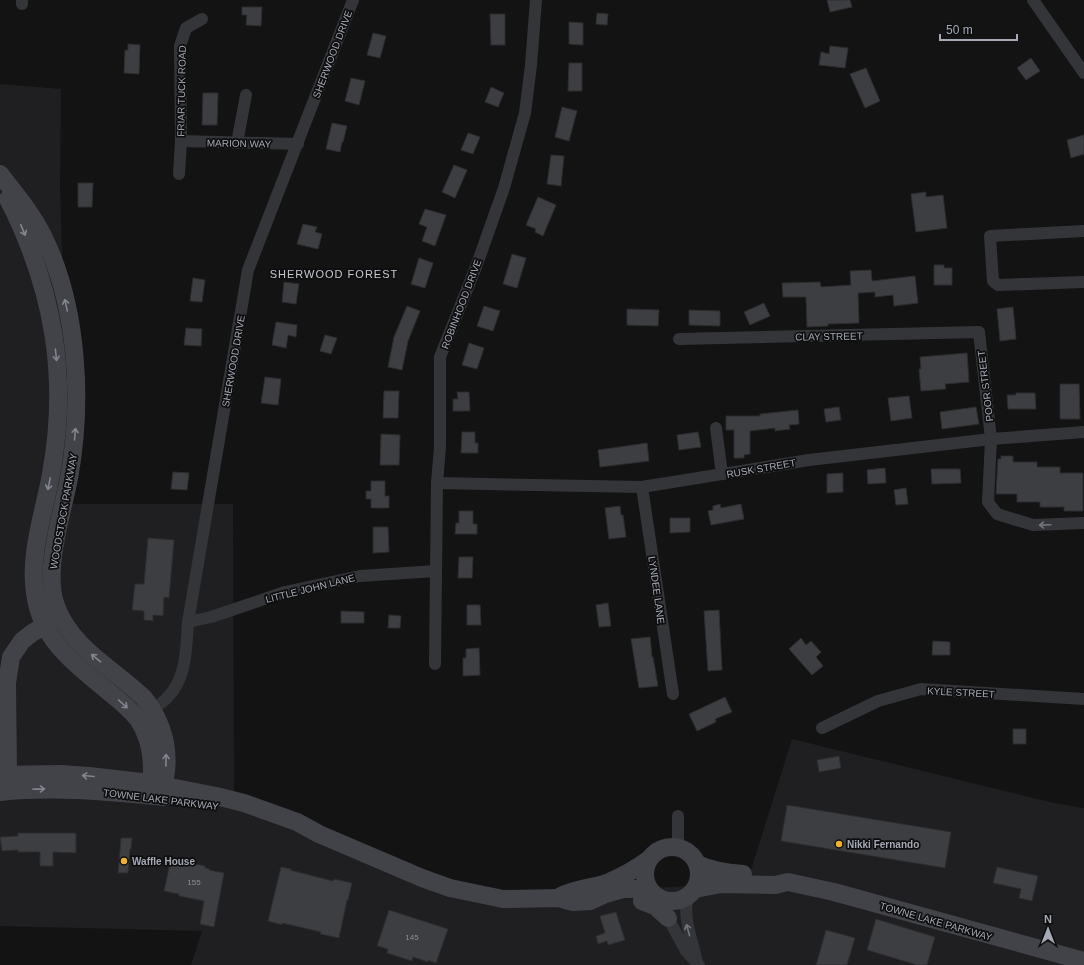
<svg xmlns="http://www.w3.org/2000/svg" width="1084" height="965" viewBox="0 0 1084 965" font-family="Arial,sans-serif">
<rect width="100%" height="100%" fill="#131314"/>
<!-- built -->
<path fill="#1f1f21" d="M0 84 61 89 60 187 70 504H233L234 803 492 896 747 883 792 739 1054 803 1084 808V965H191L202 931 0 926Z"/>
<!-- building -->
<g fill="#3d3e41" stroke="#2d2d30">
<path d="M827 0H850L852 7 830 12Z"/>
<path d="M242 7H262L261 26 246 25 247 15H242Z"/>
<path d="M597 13 608 14 607 25 596 24Z"/>
<path d="M490 14H505V45H491Z"/>
<path d="M569 22 583 23V45L569 44Z"/>
<path d="M373 33 386 36 380 58 367 55Z"/>
<path d="M128 44 140 45 139 74 124 73 125 50H128Z"/>
<path d="M830 46 848 48 845 68 819 65 821 52 829 54Z"/>
<path d="M1031 58 1040 71 1026 80 1017 68Z"/>
<path d="M569 63H582V91H568Z"/>
<path d="M866 68 880 101 865 108 850 74Z"/>
<path d="M351 78 365 81 359 105 345 101Z"/>
<path d="M491 87 504 93 498 107 485 102Z"/>
<path d="M203 93H218L217 125H202Z"/>
<path d="M562 107 577 111 569 141 555 137Z"/>
<path d="M332 123 347 126 343 142H342L340 152 326 149Z"/>
<path d="M468 133 480 137 473 154 461 150Z"/>
<path d="M1084 135V154L1071 158 1067 140Z"/>
<path d="M551 155 564 156 561 186 547 184Z"/>
<path d="M454 165 467 170 455 198 442 192Z"/>
<path d="M78 183H93L92 207H78Z"/>
<path d="M926 192V197L943 195 947 228 916 232 911 194Z"/>
<path d="M538 197 556 205 543 236 535 232 536 229 526 225Z"/>
<path d="M425 209 446 215 435 246 422 241 427 227 419 224Z"/>
<path d="M303 224 317 227 315 232 322 234 318 249 297 244Z"/>
<path d="M512 254 526 258 517 288 503 284Z"/>
<path d="M419 258 433 263 425 288 411 284Z"/>
<path d="M934 265H944V268H952V285H934Z"/>
<path d="M871 270 872 281 915 276 918 303 894 306 893 295 875 297V292L858 293 859 323 828 324V326L807 327 806 297H783L782 283 820 282 821 287 851 285 850 271Z"/>
<path d="M193 278 205 280 202 302 190 301Z"/>
<path d="M284 282 299 284 296 304 282 302Z"/>
<path d="M764 303 770 316 750 325 744 312Z"/>
<path d="M407 306 420 311 408 341 402 370 388 367 394 337Z"/>
<path d="M484 306 500 311 493 331 477 326Z"/>
<path d="M1013 307 1016 339 1000 341 997 309Z"/>
<path d="M627 309 659 310 658 326 627 325Z"/>
<path d="M689 310 720 311V326L689 325Z"/>
<path d="M276 322 297 325 296 337 288 335 286 348 272 345Z"/>
<path d="M186 328 202 329 201 346 184 345Z"/>
<path d="M325 335 337 338 331 354 320 351Z"/>
<path d="M469 343 484 348 477 369 462 365Z"/>
<path d="M967 353 969 382 945 384 946 389 921 391 919 369H921L920 357Z"/>
<path d="M265 377 281 379 278 405 261 403Z"/>
<path d="M1060 384H1079L1080 419H1060Z"/>
<path d="M384 391H399L398 418H383Z"/>
<path d="M457 392H469L470 411H453V399H458Z"/>
<path d="M1016 393H1035L1036 409H1008L1007 395H1016Z"/>
<path d="M909 396 912 418 891 421 888 398Z"/>
<path d="M839 407 841 420 826 422 824 409Z"/>
<path d="M976 407 979 424 942 429 940 412Z"/>
<path d="M798 410 799 424 789 425 790 429 775 431V428L750 431V454L744 455V458H734V430H726V416H760V414Z"/>
<path d="M462 432H475V443H478V453H461Z"/>
<path d="M698 432 701 447 679 450 677 435Z"/>
<path d="M381 434 400 435 399 465H380Z"/>
<path d="M647 443 649 461 600 467 598 450Z"/>
<path d="M1001 456H1013V462H1037V467H1060V473H1083V511H1064V507H1040V502H1017V494H996L998 459H1001Z"/>
<path d="M885 468 886 483 868 484 867 470Z"/>
<path d="M931 469H960L961 483 932 484Z"/>
<path d="M173 472 189 473 187 490 171 489Z"/>
<path d="M843 473V492L827 493V474Z"/>
<path d="M371 481H385V496H389V508H371V499H366V491H371Z"/>
<path d="M906 488 908 504 896 505 894 490Z"/>
<path d="M720 504 721 508 741 504 744 519 711 525 708 511 713 510V506Z"/>
<path d="M620 506 621 515H623L626 537 609 539 605 508Z"/>
<path d="M459 511H473V524H477V534H455L456 523H459Z"/>
<path d="M670 518H690V532L670 533Z"/>
<path d="M373 527H388L389 552 373 553Z"/>
<path d="M148 538 174 540 169 598 164 597 163 616 153 615V621L144 620V611L132 610 135 584H144Z"/>
<path d="M459 557H473L472 578H458Z"/>
<path d="M608 603 611 626 599 627 596 605Z"/>
<path d="M467 605H480L481 625H467Z"/>
<path d="M719 610 722 670 708 671 704 611Z"/>
<path d="M341 611 364 612V623H341Z"/>
<path d="M389 615 401 616 400 628H388Z"/>
<path d="M650 637 652 657H653L658 686 639 688 631 639Z"/>
<path d="M801 638 806 645 811 641 821 652 816 657 823 666 812 675 789 649Z"/>
<path d="M933 641 950 642V655H932Z"/>
<path d="M479 648 480 675 463 676V658H466V649Z"/>
<path d="M725 697 732 712 715 719 716 722 697 731 689 714Z"/>
<rect x="1013" y="729" width="13" height="15"/>
<path d="M839 756 841 768 819 772 817 760Z"/>
<path d="M787 805 951 832 945 868 781 841Z"/>
<path d="M18 833H76V853L53 852V866H40V852H18V850L2 851 0 837 18 836Z"/>
<path d="M121 838H132L131 849H130L128 873H118Z"/>
<path d="M170 863 184 865 185 864 189 865 190 863 205 866V868L210 869 209 870 224 873 214 927 200 924 204 901 179 896V894L164 891Z"/>
<path d="M281 867 291 869 290 870 333 881 334 879 352 883 348 900H347L339 938 320 934 321 932 282 923V925L268 921Z"/>
<path d="M997 867 1038 876 1032 901 1019 898 1021 889 993 883Z"/>
<path d="M389 910 448 929 436 963 428 960V962L413 957 412 961 387 953 388 949 377 946Z"/>
<path d="M616 912 625 940 608 945 607 941 598 944 596 936 605 933 600 916Z"/>
<path d="M876 919 935 937 927 965H917L867 950Z"/>
<path d="M826 930 855 938 847 965H816Z"/>
</g>
<g fill="none" stroke-linecap="round" stroke-linejoin="round">
<!-- street -->
<g stroke="#343539" stroke-width="12">
<path d="M1033 0 1084 73"/>
<path d="M22 4V0"/>
<path d="M181 141 298 144"/>
<path d="M237 143 246 95"/>
<path d="M179 174 181 141 180 46 186 28 202 19"/>
<path d="M1084 231 990 236 993 281 998 285 1084 282"/>
<path d="M679 339 979 332 991 439 988 502 997 514 1033 525 1084 523"/>
<path d="M716 428 722 474"/>
<path d="M437 483 642 487 809 460 991 439 1084 432"/>
<path d="M642 487 673 694"/>
<path d="M188 622 211 617 285 592 360 576 436 571"/>
<path d="M435 664 437 483 440 447V357L476 267 504 188 525 113 531 65 536 0"/>
<path d="M147 712C153 708 162 704 167 698 187 678 186 649 188 622L248 270 353 0"/>
<path d="M822 728 878 701 921 689 1084 699"/>
<path d="M678 816V848"/>
<path d="M688 896C682 920 693 940 697 963"/>
<path d="M661 899 668 918 686 951 699 965"/>
</g>
<!-- secondary -->
<g stroke="#424349" stroke-width="18">
<path d="M0 174C15 194 32 213 43 236 78 306 83 402 69 478 62 515 43 571 56 606 71 648 114 669 144 698 161 720 169 743 166 771 165 776 165 782 163 786 161 790 158 793 156 796"/>
<path d="M8 199C53 287 69 376 51 474 44 513 29 554 35 593 41 640 75 664 109 692 119 700 130 709 138 719 147 733 152 752 152 769 152 781 150 782 155 794"/>
<path d="M8 774 7 683 11 657 22 641 32 633 54 620"/>
<path d="M0 775 60 774 89 776 150 783 216 796 244 803 297 822 319 834 422 878 450 888 503 899 559 898 573 902 590 901 605 894 623 889H638L653 895"/>
<path d="M0 792C55 786 110 792 165 797"/>
<circle cx="672" cy="874" r="27"/>
<path d="M697 864C712 871 726 873 743 874"/>
<path d="M695 889 721 884 775 885 788 882 834 892 1084 961"/>
<path d="M561 896C576 888 594 888 609 882 623 876 636 869 648 860"/>
<path d="M642 901 655 906 668 918"/>
</g>
</g>
<!-- one-way arrows -->
<defs><path id="oneway-shaft" d="M-6 0H5M1.5-3L5.5 0L1.5 3" fill="none" stroke-width="1.6" stroke-linecap="round" stroke-linejoin="round"/></defs>
<g stroke="#82858f">
<use href="#oneway-shaft" transform="translate(23 230) rotate(67)"/>
<use href="#oneway-shaft" transform="translate(66 305) rotate(-102)"/>
<use href="#oneway-shaft" transform="translate(56 355) rotate(84)"/>
<use href="#oneway-shaft" transform="translate(75 434) rotate(-85)"/>
<use href="#oneway-shaft" transform="translate(49 484) rotate(102)"/>
<use href="#oneway-shaft" transform="translate(96 658) rotate(-141)"/>
<use href="#oneway-shaft" transform="translate(123 704) rotate(42)"/>
<use href="#oneway-shaft" transform="translate(166 760) rotate(-89)"/>
<use href="#oneway-shaft" transform="translate(88 776) rotate(-175)"/>
<use href="#oneway-shaft" transform="translate(39 789) rotate(-1)"/>
</g>
<g stroke="#72757d">
<use href="#oneway-shaft" transform="translate(1045 525) rotate(178)"/>
<use href="#oneway-shaft" transform="translate(688 930) rotate(-106)"/>
</g>
<!-- markers -->
<g fill="#efb130" stroke="#0e0e0f" stroke-width="1.5">
<circle cx="839" cy="844" r="4"/>
<circle cx="124" cy="861" r="4"/>
</g>
<g text-anchor="middle" stroke-width="3.5" stroke-linejoin="round" paint-order="stroke">
<!-- number labels -->
<g font-size="8" fill="#8a8e98">
<text x="194" y="885">155</text>
<text x="412" y="940">145</text>
</g>
<!-- street labels -->
<g font-size="10" fill="#a4a9b5" stroke="#0e0e0f">
<text transform="translate(332 54) rotate(-69)" y="4">SHERWOOD DRIVE</text>
<text transform="translate(181 91) rotate(-89)" y="4">FRIAR TUCK ROAD</text>
<text transform="translate(239 143) rotate(1)" y="4">MARION WAY</text>
<text transform="translate(461 304) rotate(-69)" y="4">ROBINHOOD DRIVE</text>
<text transform="translate(829 336) rotate(-1)" y="4">CLAY STREET</text>
<text transform="translate(233 361) rotate(-80)" y="4">SHERWOOD DRIVE</text>
<text transform="translate(985 386) rotate(-97)" y="4">POOR STREET</text>
<text transform="translate(761 468) rotate(-10)" y="4">RUSK STREET</text>
<text transform="translate(63 511) rotate(-80)" y="4">WOODSTOCK PARKWAY</text>
<text transform="translate(310 588) rotate(-14)" y="4">LITTLE JOHN LANE</text>
<text transform="translate(657 590) rotate(82)" y="4">LYNDEE LANE</text>
<text transform="translate(961 692) rotate(3)" y="4">KYLE STREET</text>
<text transform="translate(161 799) rotate(7)" y="4">TOWNE LAKE PARKWAY</text>
<text transform="translate(936 921) rotate(16)" y="4">TOWNE LAKE PARKWAY</text>
</g>
<!-- poi labels -->
<g font-size="10" font-weight="bold" fill="#a4a9b5" stroke="#0e0e0f" text-anchor="start">
<text x="847" y="848">Nikki Fernando</text>
<text x="132" y="865">Waffle House</text>
</g>
<!-- neighbourhood labels -->
<g font-size="11" letter-spacing="1" fill="#c5c8d1" stroke="#0e0e0f">
<text x="334" y="278">SHERWOOD FOREST</text>
</g>
</g>
<!-- north arrow -->
<g transform="translate(1048 929)" stroke="#0e0e0f" stroke-width="3" paint-order="stroke">
<path d="M0-3L7 15L0 10L-7 15Z" fill="#a4a9b5"/>
<text y="-6" font-size="11" font-weight="bold" text-anchor="middle" fill="#a4a9b5">N</text>
</g>
<!-- scale -->
<path d="M940 34v6h77v-6" fill="none" stroke="#a4a9b5" stroke-width="2"/>
<text x="946" y="34" font-size="12" fill="#a4a9b5" stroke="#0e0e0f" stroke-width="3" paint-order="stroke">50 m</text>
</svg>
